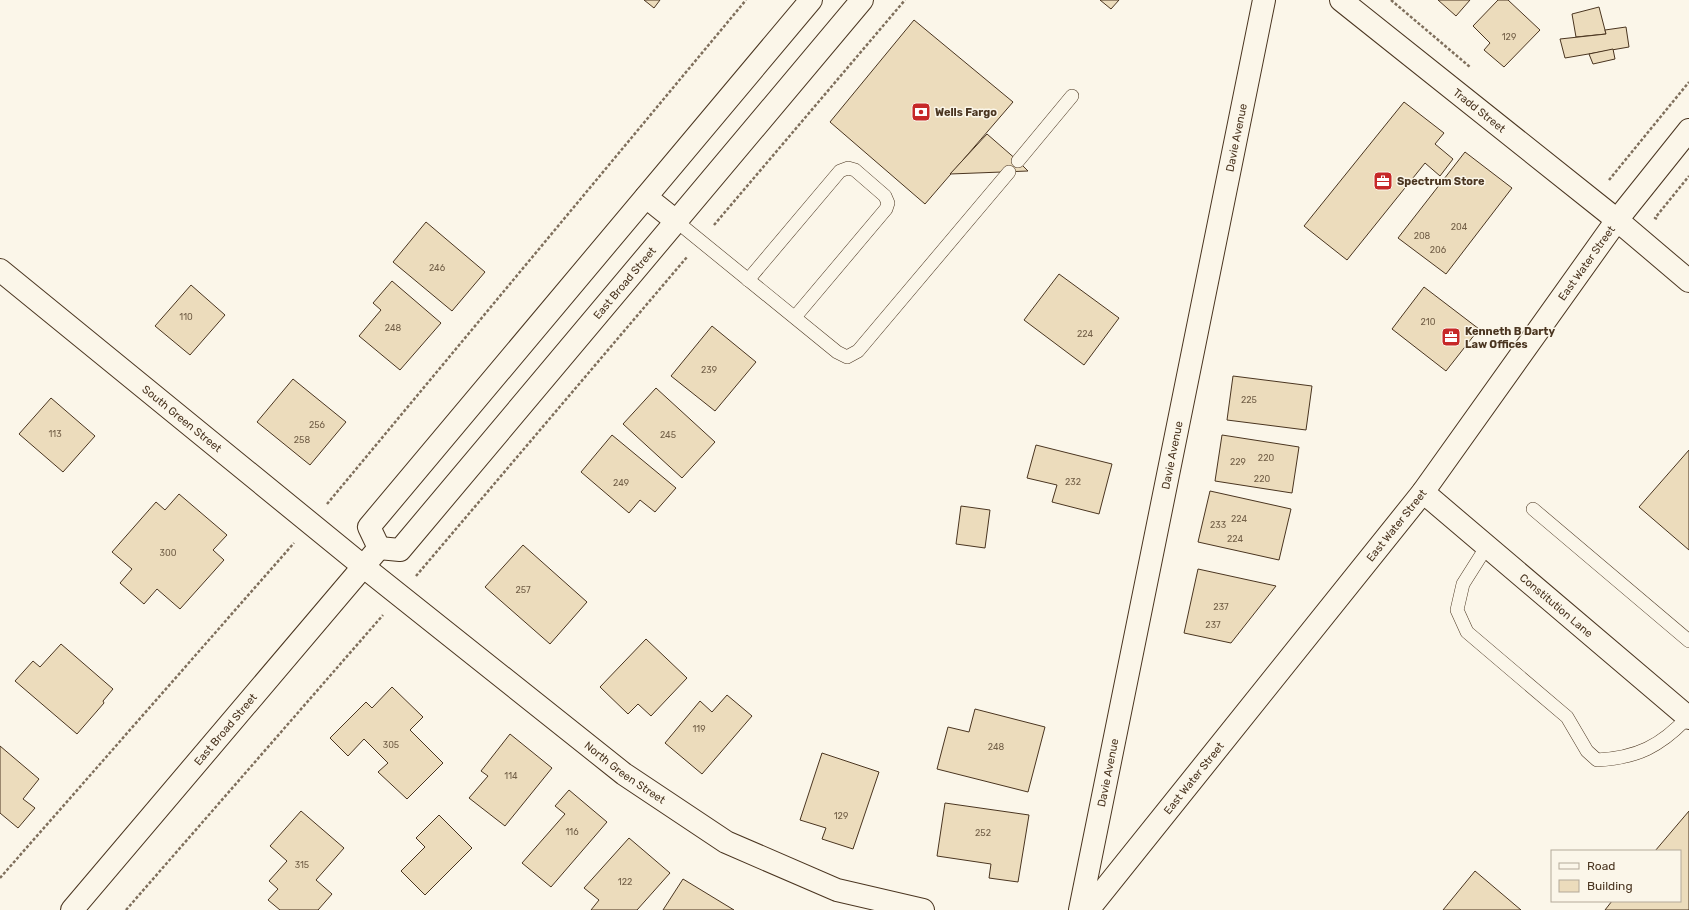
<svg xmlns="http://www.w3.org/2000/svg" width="1689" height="910" viewBox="0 0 1689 910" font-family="Rubik,sans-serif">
<rect width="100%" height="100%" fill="#fbf6e9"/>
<!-- building -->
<g fill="#ecdcbc" stroke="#4a3520">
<path d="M644 0H660L654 8Z"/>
<path d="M1100 0H1119L1111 9Z"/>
<path d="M1438 0H1470L1456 16Z"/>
<path d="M1498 0H1508L1540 30 1504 67 1484 50 1490 43 1473 26Z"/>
<path d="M1599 7 1606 34 1576 37 1572 14Z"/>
<path d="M914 20 1013 102 925 204 830 122Z"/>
<path d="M1626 27 1629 47 1565 58 1560 39 1606 34 1605 30Z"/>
<path d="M1613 49 1615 59 1593 64 1589 54Z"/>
<path d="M1404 102 1444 133 1435 144 1453 159 1440 176 1425 163 1347 260 1304 226Z"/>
<path d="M987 134 1018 161 1028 171 950 174Z"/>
<path d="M1465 152 1512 188 1446 274 1398 238Z"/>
<path d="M426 222 485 272 452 311 393 262Z"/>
<path d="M1059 274 1119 318 1084 365 1024 320Z"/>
<path d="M392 281 441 323 400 370 359 336 381 310 373 303Z"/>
<path d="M191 285 225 315 190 355 155 326Z"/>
<path d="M1424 287 1479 329 1446 371 1392 329Z"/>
<path d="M712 326 756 362 715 411 671 376Z"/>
<path d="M1233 376 1312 386 1306 430 1227 420Z"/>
<path d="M293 379 346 422 310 465 257 422Z"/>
<path d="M656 388 715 442 682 478 623 424Z"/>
<path d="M51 398 95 436 63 472 19 434Z"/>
<path d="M612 435 676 488 655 512 640 500 629 513 581 472Z"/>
<path d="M1222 435 1299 447 1292 493 1215 481Z"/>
<path d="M1036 445 1112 464 1099 514 1052 502 1057 485 1027 478Z"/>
<path d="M1689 450V550L1639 507Z"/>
<path d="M1210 491 1291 509 1279 560 1198 542Z"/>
<path d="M179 494 227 535 213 550 224 560 180 609 157 589 144 604 120 583 132 569 112 552 156 502 165 510Z"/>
<path d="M961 506 990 510 985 548 956 544Z"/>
<path d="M523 545 587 602 550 644 485 587Z"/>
<path d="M1198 569 1276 586 1231 643 1184 633Z"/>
<path d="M646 639 687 678 651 716 638 704 628 714 600 687Z"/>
<path d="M61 644 113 689 103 701 104 703 77 734 15 681 33 661 40 667Z"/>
<path d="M392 687 423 717 410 730 443 763 407 799 378 772 388 763 364 739 348 756 330 738 366 702 372 708Z"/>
<path d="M727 695 752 716 702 774 665 743 700 701 712 712Z"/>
<path d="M975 709 1045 727 1028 792 937 769 948 727 969 732Z"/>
<path d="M510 734 552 768 505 826 469 798 488 776 481 771Z"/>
<path d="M0 746 39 779 23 799 35 808 18 828 0 813Z"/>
<path d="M822 753 879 772 853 849 822 839 826 828 800 820Z"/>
<path d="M569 790 607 822 551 887 522 863 565 814 555 806Z"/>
<path d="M945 803 1029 815 1018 882 989 878 991 864 937 856Z"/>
<path d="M301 811 344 848 316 880 332 894 318 910H280L268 900 278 889 269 881 287 861 270 846Z"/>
<path d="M1689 811V910H1605L1612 901H1680V851H1655Z"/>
<path d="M439 815 472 848 425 895 401 871 425 847 416 838Z"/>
<path d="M629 838 670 873 637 910H591L599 900 584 888Z"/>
<path d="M1475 871 1521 910H1443Z"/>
<path d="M683 879 734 910H663Z"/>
</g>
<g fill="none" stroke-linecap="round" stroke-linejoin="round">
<!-- service casing -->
<g stroke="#4a3520" stroke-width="14">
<g id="service">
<path d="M1018 161 1072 96"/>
<path d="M676 221 837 352 847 357 858 351 1009 172"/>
<path d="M748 280 840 171 848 168 855 170 885 196 888 203 886 209 795 317"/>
<path d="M1533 509 1689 641"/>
<path d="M1487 546 1463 584 1457 610 1467 632 1567 717 1587 751 1597 760C1637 758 1661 746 1688 717"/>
</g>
</g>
<!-- minor casing -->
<g stroke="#4a3520" stroke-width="24">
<g id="minor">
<path id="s1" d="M0 270 364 567 624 774 726 842 837 890 923 910"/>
<path id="s2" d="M1423 492 1689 718"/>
</g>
</g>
<!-- tertiary casing -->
<g stroke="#4a3520" stroke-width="24">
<g id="tertiary">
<path id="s3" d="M1341 0 1617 220 1689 281"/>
</g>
</g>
<!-- secondary casing -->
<g stroke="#4a3520" stroke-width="24">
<g id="secondary">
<path d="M646 197 676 221"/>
<path id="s4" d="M379 548 400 550 862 0"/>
<path d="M379 548 369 527 811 0"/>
<path id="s5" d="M72 910 379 548"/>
<path id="s6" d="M1088 910 1423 492 1617 220 1689 130"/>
</g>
</g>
<!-- primary casing -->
<g stroke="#4a3520" stroke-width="24">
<g id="primary">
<path id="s7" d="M1080 910 1264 0"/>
</g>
</g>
<!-- path -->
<g stroke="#7f6f5c" stroke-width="2.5" stroke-dasharray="3 2" stroke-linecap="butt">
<path d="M1391 0 1470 67"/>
<path d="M1609 180 1689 82"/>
<path d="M1657 219 1655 218 1689 176"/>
<path d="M714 225 905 0"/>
<path d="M327 504 746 0"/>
<path d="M416 576 687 257"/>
<path d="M0 878 294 543"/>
<path d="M126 910 383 615"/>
</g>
<!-- service -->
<use href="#service" stroke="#fbf6e9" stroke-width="13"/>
<!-- minor -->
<use href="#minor" stroke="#fbf6e9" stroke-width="22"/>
<!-- tertiary -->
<use href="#tertiary" stroke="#fbf6e9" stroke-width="22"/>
<!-- secondary -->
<use href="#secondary" stroke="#fbf6e9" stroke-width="22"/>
<!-- primary -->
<use href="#primary" stroke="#fbf6e9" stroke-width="22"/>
</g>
<!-- icons -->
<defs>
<g id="bank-square" transform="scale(1)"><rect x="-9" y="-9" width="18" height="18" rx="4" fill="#c62828" stroke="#fbf6e9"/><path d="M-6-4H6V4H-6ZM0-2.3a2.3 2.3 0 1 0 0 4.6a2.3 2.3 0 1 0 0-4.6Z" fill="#fff"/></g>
<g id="office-square" transform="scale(1)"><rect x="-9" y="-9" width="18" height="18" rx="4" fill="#c62828" stroke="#fbf6e9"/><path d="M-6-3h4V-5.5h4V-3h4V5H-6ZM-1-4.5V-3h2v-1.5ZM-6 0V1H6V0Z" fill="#fff"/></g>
</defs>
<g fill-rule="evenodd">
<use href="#bank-square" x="921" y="112"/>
<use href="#office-square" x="1383" y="181"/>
<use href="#office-square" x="1451" y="337"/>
</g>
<g text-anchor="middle" stroke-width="3" stroke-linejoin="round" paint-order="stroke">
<!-- number labels -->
<g font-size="9" fill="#725f47">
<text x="1509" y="40">129</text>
<text x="1459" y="230">204</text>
<text x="1422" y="239">208</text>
<text x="1438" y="253">206</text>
<text x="437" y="271">246</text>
<text x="186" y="320">110</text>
<text x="1428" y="325">210</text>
<text x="393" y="331">248</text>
<text x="1085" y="337">224</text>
<text x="709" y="373">239</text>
<text x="1249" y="403">225</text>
<text x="317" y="428">256</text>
<text x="55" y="437">113</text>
<text x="668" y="438">245</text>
<text x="302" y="443">258</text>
<text x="1266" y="461">220</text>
<text x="1238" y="465">229</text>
<text x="1262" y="482">220</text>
<text x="1073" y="485">232</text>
<text x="621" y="486">249</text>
<text x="1239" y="522">224</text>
<text x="1218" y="528">233</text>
<text x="1235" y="542">224</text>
<text x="168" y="556">300</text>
<text x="523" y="593">257</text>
<text x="1221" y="610">237</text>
<text x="1213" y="628">237</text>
<text x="699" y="732">119</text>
<text x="391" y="748">305</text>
<text x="996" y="750">248</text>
<text x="511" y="779">114</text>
<text x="841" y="819">129</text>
<text x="572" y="835">116</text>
<text x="983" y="836">252</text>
<text x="302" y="868">315</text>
<text x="625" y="885">122</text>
</g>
<!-- street labels -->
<g font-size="11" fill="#4a3520" stroke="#fbf6e9">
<text dy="4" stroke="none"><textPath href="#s3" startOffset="177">Tradd Street</textPath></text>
<text dy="4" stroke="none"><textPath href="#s7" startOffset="788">Davie Avenue</textPath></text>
<text dy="4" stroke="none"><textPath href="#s6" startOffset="817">East Water Street</textPath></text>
<text dy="4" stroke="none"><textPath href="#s4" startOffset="370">East Broad Street</textPath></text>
<text dy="4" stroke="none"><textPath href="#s1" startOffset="235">South Green Street</textPath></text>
<text dy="4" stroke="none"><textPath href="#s7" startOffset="464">Davie Avenue</textPath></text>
<text dy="4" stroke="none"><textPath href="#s6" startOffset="493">East Water Street</textPath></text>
<text dy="4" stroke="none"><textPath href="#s2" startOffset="175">Constitution Lane</textPath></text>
<text dy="4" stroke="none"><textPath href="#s5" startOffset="237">East Broad Street</textPath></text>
<text dy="4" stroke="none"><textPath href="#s1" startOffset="802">North Green Street</textPath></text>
<text dy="4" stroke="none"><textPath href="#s7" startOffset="140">Davie Avenue</textPath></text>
<text dy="4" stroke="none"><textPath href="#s6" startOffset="169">East Water Street</textPath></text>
</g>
<!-- poi labels -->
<g font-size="11" font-weight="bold" fill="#4a3520" stroke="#fbf6e9" text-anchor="start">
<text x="935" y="116">Wells Fargo</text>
<text x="1397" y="185">Spectrum Store</text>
<text x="1465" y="335">Kenneth B Darty<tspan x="1465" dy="13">Law Offices</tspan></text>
</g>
</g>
<!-- legend -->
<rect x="1551" y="850" width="130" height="52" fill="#fbf6e9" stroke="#b4a999"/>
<rect x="1559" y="863" width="20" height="6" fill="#fbf6e9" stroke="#b4a999"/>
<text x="1587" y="870" font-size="12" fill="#4a3520">Road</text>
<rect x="1559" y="880" width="20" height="12" fill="#ecdcbc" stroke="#b4a999"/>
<text x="1587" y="890" font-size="12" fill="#4a3520">Building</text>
</svg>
